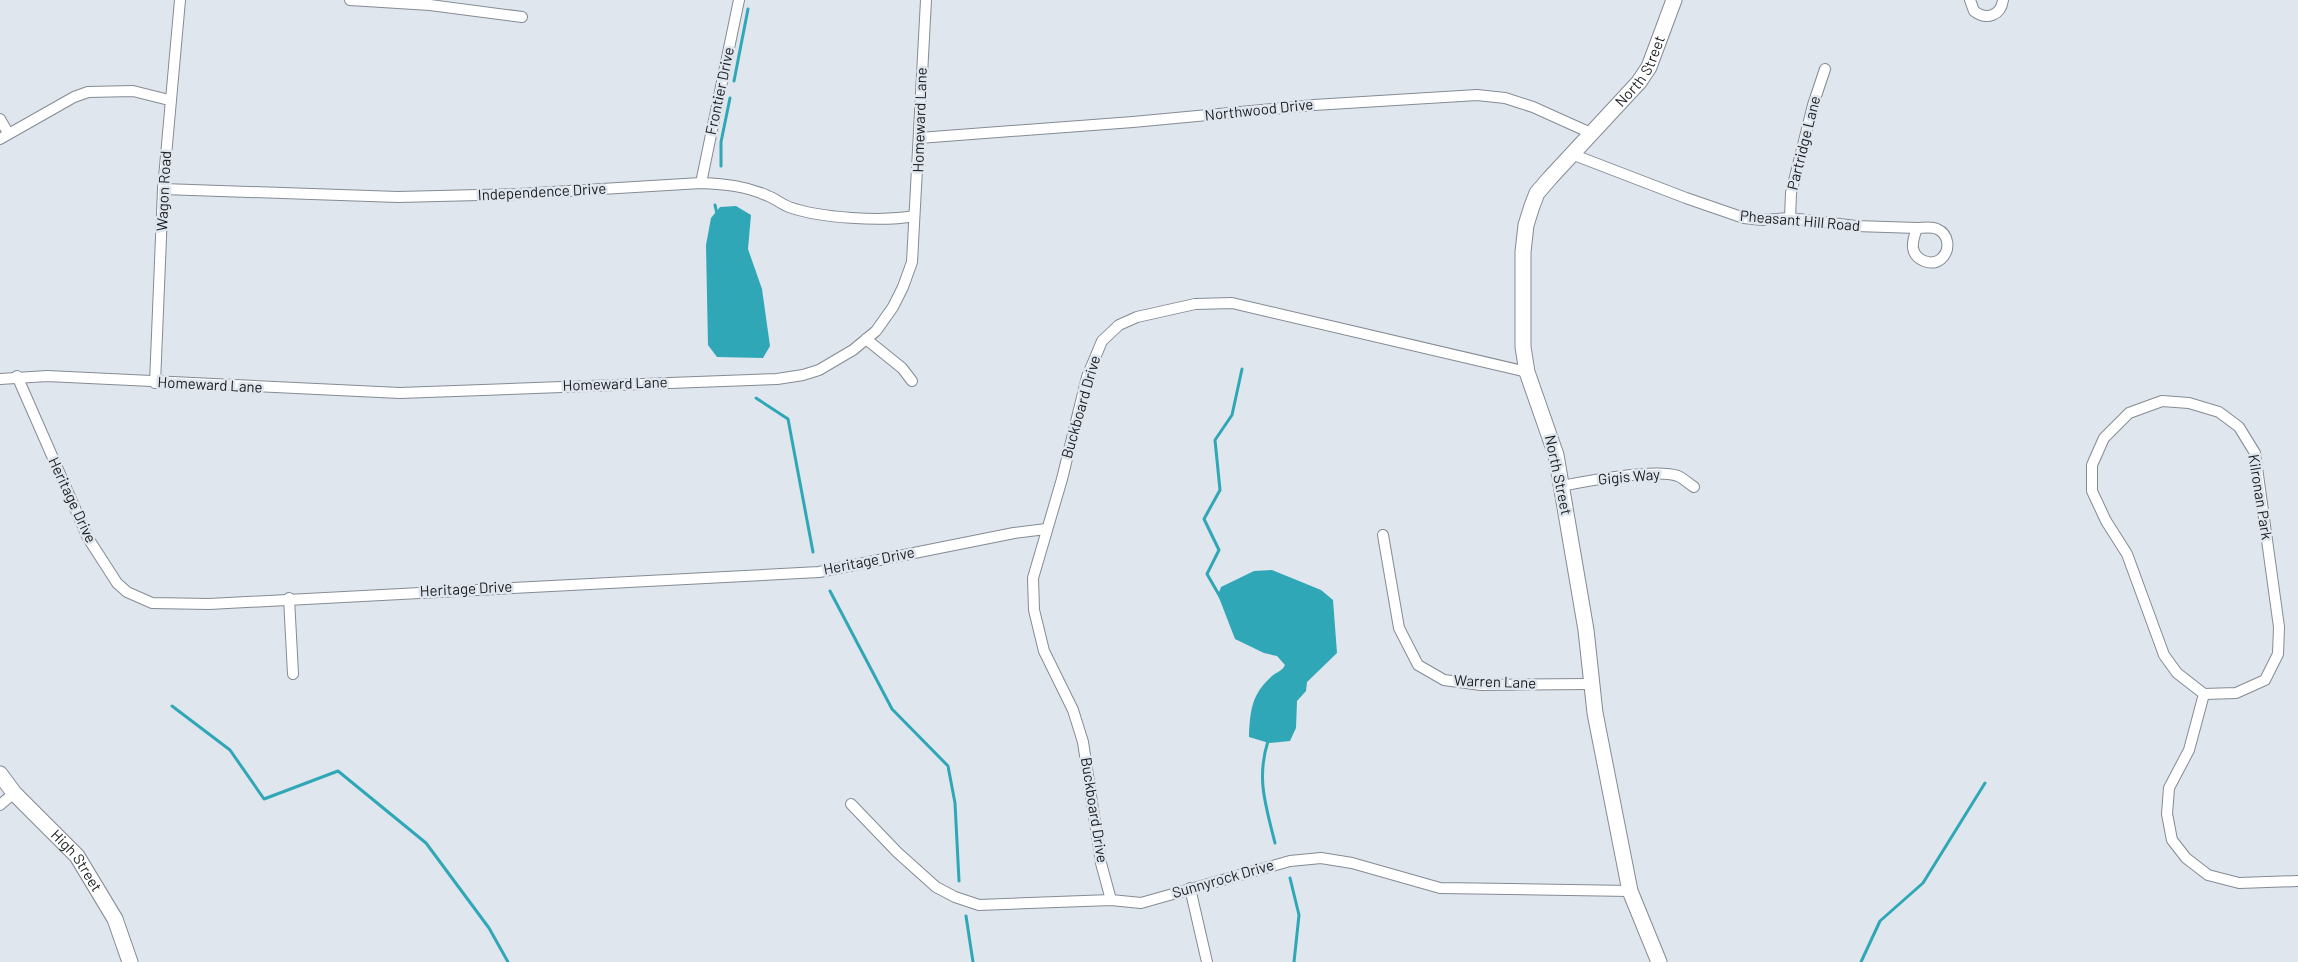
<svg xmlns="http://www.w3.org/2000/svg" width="2298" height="962" viewBox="0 0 2298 962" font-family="Barlow,sans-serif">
<rect width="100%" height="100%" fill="#dfe6ee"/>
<!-- water -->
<g fill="#2fa7b6">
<path d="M736 206 751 215 748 249 762 289 770 346 763 358 717 357 708 345 706 245 711 218 720 207Z"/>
<path d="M1272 570 1321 590 1333 600 1337 653 1307 682 1306 691 1297 701 1296 728 1290 741 1269 743 1249 737C1250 713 1251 695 1270 678 1275 672 1282 672 1285 665L1277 656 1264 653 1235 639 1218 595 1221 587 1254 571Z"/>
</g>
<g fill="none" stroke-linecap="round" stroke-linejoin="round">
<!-- stream -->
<g stroke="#2fa7b6" stroke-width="3">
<path d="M734 81 748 9"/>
<path d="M721 166V142L730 98"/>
<path d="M715 205 717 214"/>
<path d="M756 398 788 419 813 552"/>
<path d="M830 591 892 709 948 766 955 803 959 881"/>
<path d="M1222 600 1207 574 1219 550 1204 519 1220 490 1215 440 1232 415 1242 369"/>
<path d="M172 706 230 750 264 799 338 771 426 843 489 928 508 962"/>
<path d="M1268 741C1256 779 1266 806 1275 843"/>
<path d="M1290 878 1299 915 1294 962"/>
<path d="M966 916 973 962"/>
<path d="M1861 962 1880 921 1923 883 1985 783"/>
</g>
<!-- street casing -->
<g stroke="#858b93" stroke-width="12">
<g id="street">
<path d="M350 0 430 5 522 17"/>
<path d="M1970 0 1974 11C1987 21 2001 15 2003 0"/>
<path d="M0 119 8 133"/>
<path d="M919 138 1133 122 1314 105 1477 95 1505 98 1533 107 1593 134"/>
<path d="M0 139 74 97 88 92 133 91 169 100"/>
<path d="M1574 155 1686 198 1744 218 1762 220 1790 218 1856 226 1917 228"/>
<path d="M701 183 739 0"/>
<path d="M163 189 398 197 519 194 701 183C725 184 746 186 768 196 776 199 781 204 789 207 819 218 883 222 914 216"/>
<path d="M1790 218 1791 193 1813 105 1825 69"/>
<path d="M1917 228C1923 228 1931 226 1937 229 1949 234 1951 250 1941 259 1931 267 1915 260 1913 248 1912 241 1915 234 1917 228Z"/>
<path d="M866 339 902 368 912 381"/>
<path d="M17 376 88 538 117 583 127 592 152 603 209 604 819 572 1014 533 1046 529"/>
<path d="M0 379 47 376 400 393 777 379 803 375 819 370 853 350 876 331 893 307 903 287 912 262 926 0"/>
<path d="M155 383 163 189 180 0"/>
<path d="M2162 401 2189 403 2219 412 2239 427 2255 453 2279 627 2278 654 2265 680 2236 693 2204 694 2177 673 2164 655 2127 554 2106 521 2092 491V465L2104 438 2129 413Z"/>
<path d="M1562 486C1586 481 1656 468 1678 476 1683 478 1689 484 1694 487"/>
<path d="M1383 535 1399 628 1418 665 1444 680 1481 685 1591 684"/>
<path d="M289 598 293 674"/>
<path d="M2204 694 2189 750 2169 788 2167 814 2172 840 2186 858 2208 875 2239 883 2298 881"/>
<path d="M851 804 897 852 936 887 955 897 979 905 1111 900 1141 903 1290 861 1321 858 1352 863 1440 888 1630 891"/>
<path d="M0 805 14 793"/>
<path d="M1190 888 1207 962"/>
<path d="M1111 900 1101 863 1083 742 1073 710 1044 651 1034 610 1033 578 1062 479 1087 377 1102 341 1119 325 1137 317 1195 304 1232 303 1527 372"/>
</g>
</g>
<!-- secondary casing -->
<g stroke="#858b93" stroke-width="17">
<g id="secondary">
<path id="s1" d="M0 774 14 793 77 856 115 919 130 962"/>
<path id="s2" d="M1659 962 1630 891 1595 713 1586 630 1556 455 1527 372 1523 347V252L1526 225 1532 206 1537 193 1550 178 1639 82 1649 67 1674 0"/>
</g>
</g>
<!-- street -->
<use href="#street" stroke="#fff" stroke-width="10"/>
<!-- secondary -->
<use href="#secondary" stroke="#fff" stroke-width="15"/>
</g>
<g text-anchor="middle" stroke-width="5" stroke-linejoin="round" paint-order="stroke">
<!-- street labels -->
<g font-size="15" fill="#1a1c1f" stroke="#dfe6ee">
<text dy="5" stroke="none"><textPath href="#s2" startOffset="949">North Street</textPath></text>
<text transform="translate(720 91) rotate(-78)" y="5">Frontier Drive</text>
<text transform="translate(1259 110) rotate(-6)" y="5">Northwood Drive</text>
<text transform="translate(920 120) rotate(-88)" y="5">Homeward Lane</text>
<text transform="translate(1804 143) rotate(-76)" y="5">Partridge Lane</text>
<text transform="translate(164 191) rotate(-87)" y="5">Wagon Road</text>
<text transform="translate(542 192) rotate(-3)" y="5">Independence Drive</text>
<text transform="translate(1800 221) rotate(5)" y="5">Pheasant Hill Road</text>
<text transform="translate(615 384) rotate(-2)" y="5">Homeward Lane</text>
<text transform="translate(210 385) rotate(3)" y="5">Homeward Lane</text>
<text transform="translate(1081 407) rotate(-74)" y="5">Buckboard Drive</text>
<text transform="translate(1558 475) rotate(78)" y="5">North Street</text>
<text transform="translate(1629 477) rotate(-5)" y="5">Gigis Way</text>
<text transform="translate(2260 497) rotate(81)" y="5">Kilronan Park</text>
<text transform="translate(72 500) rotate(65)" y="5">Heritage Drive</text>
<text transform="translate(869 561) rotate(-11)" y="5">Heritage Drive</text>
<text transform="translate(466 589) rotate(-3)" y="5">Heritage Drive</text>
<text transform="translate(1495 682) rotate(2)" y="5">Warren Lane</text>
<text transform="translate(1094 810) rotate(81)" y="5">Buckboard Drive</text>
<text dy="5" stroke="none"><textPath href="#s1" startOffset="116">High Street</textPath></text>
<text transform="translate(1223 879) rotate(-16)" y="5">Sunnyrock Drive</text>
</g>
</g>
</svg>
